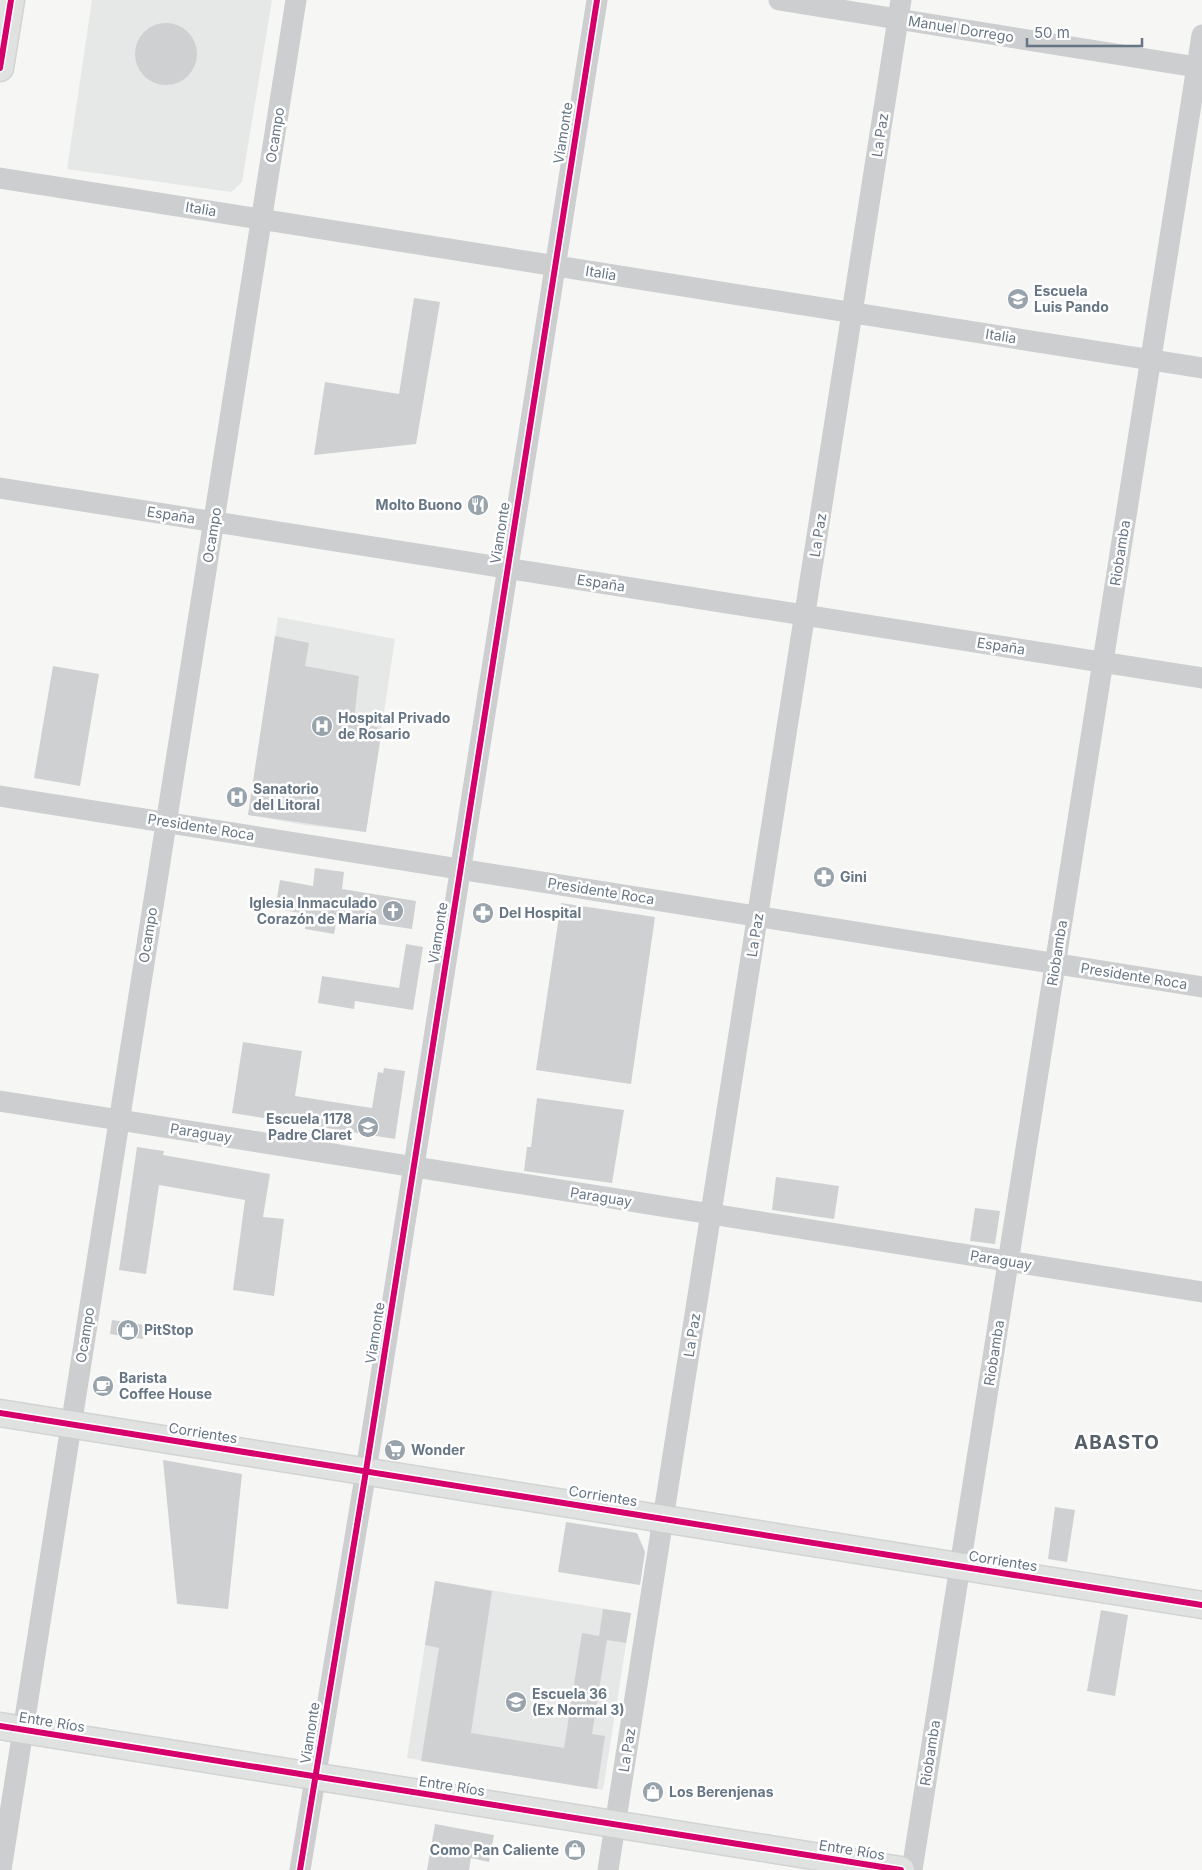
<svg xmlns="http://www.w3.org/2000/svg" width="1202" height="1870" viewBox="0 0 1202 1870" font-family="Inter,sans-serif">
<rect width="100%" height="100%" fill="#f6f6f5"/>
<!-- built -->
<g fill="#e6e8e8">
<path d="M92 0H272L242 182 231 192 67 169Z"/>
<path d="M278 617 395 639 366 832 304 825 248 815Z"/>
<path d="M435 1581 631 1613 603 1790 407 1758Z"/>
</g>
<!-- building -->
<g fill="#ced0d1">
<circle cx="166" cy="54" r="31"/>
<path d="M414 298 440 302 416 444 314 455 325 382 399 394Z"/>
<path d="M275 636 309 643 305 666 359 676 354 720 382 729 366 832 248 815Z"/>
<path d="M53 666 99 674 80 786 34 778Z"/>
<path d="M315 868 344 872 342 889 416 901 412 929 337 918 334 934 305 929 307 914 275 909 280 880 313 886Z"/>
<path d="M561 903 655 917 631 1084 536 1070Z"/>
<path d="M406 944 423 947 413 1010 355 1001 354 1009 318 1003 322 976 399 988Z"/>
<path d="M243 1042 302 1051 295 1096 372 1108 378 1072 383 1073 384 1068 405 1071 395 1139 232 1113Z"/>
<path d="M537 1098 624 1110 612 1183 524 1171 527 1147H531Z"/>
<path d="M137 1147 164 1151 163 1155 270 1174 263 1217 284 1219 274 1296 233 1290 245 1200 159 1185 146 1274 119 1270Z"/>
<path d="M776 1177 839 1186 834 1219 772 1210Z"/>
<path d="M975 1208 1000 1211 995 1244 970 1241Z"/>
<path d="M112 1320 145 1325 143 1339 110 1334Z"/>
<path d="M163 1460 242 1474 228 1609 177 1604Z"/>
<path d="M1055 1507 1075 1510 1067 1562 1048 1559Z"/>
<path d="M566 1522 637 1533 645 1552 640 1585 558 1572Z"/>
<path d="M435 1581 492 1591 471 1733 564 1748 582 1633 599 1636 603 1609 631 1613 626 1643 607 1640 592 1734 605 1736 597 1789 421 1761 439 1648 425 1645Z"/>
<path d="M1101 1610 1128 1615 1115 1696 1087 1691Z"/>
<path d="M435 1824 494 1835 489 1862 471 1858 469 1870H427Z"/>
</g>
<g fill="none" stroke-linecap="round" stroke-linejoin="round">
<!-- major casing -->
<g stroke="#d2d3d3" stroke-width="29">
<g id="major">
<path d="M0 68 11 0"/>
<path d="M0 1413 1202 1605"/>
<path d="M0 1726 901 1870"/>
</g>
</g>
<!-- minor -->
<g stroke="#cccecf" stroke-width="21">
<path d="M779 0 1202 68"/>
<path d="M0 178 1202 368"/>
<path d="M0 488 1202 678"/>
<path d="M0 796 1202 987"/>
<path d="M0 1101 1202 1292"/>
<path d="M1 1870 296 0"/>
<path d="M300 1870 366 1471 597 0"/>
<path d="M608 1870 901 0"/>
<path d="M912 1870 1202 35"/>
</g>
<!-- major -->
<use href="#major" stroke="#e0e1e1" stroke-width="26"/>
<!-- cycleway casing -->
<g stroke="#fff" stroke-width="9">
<g id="cycleway">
<path d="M0 68 11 0"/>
<path d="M0 1413 1202 1605"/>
<path d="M0 1726 901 1870"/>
<path d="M300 1870 366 1471 597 0"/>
</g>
</g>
<!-- cycleway -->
<use href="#cycleway" stroke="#d6006c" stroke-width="6"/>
</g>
<!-- icons -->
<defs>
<g id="school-disc" transform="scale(1.125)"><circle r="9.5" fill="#99a3ac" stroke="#fff"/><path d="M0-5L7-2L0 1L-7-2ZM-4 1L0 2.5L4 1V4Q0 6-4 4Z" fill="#fff"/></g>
<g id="restaurant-disc" transform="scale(1.125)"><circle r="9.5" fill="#99a3ac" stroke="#fff"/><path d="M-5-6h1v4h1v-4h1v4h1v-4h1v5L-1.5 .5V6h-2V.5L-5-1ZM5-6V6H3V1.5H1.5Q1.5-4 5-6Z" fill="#fff"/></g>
<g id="hospital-disc" transform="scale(1.125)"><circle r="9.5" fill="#99a3ac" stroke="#fff"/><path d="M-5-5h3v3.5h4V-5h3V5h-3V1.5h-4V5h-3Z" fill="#fff"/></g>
<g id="pharmacy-disc" transform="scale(1.125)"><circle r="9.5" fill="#99a3ac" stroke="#fff"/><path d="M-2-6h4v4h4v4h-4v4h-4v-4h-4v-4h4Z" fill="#fff"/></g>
<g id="church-disc" transform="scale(1.125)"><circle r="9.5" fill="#99a3ac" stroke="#fff"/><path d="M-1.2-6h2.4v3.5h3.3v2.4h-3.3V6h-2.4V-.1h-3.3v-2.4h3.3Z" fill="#fff"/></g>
<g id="shop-disc" transform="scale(1.125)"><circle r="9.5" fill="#99a3ac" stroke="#fff"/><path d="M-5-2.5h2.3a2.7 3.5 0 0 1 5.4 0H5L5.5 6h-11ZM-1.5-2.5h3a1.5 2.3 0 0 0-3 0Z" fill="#fff"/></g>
<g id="cafe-disc" transform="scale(1.125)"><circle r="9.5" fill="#99a3ac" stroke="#fff"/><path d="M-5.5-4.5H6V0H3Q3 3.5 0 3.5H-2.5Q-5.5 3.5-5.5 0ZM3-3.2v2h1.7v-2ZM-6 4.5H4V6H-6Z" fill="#fff"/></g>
<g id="supermarket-disc" transform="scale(1.125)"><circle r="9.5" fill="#99a3ac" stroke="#fff"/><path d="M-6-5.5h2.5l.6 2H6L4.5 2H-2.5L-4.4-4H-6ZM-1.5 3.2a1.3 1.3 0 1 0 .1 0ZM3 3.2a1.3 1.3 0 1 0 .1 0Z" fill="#fff"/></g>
<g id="university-disc" transform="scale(1.125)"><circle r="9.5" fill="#99a3ac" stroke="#fff"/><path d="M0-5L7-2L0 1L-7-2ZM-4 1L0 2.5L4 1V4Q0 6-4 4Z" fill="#fff"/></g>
</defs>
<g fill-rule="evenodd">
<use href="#school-disc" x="1018" y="299"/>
<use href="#restaurant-disc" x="478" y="505"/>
<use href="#hospital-disc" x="322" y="726"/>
<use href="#hospital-disc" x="237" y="797"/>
<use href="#pharmacy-disc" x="824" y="877"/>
<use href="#church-disc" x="393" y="911"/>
<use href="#pharmacy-disc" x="483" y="913"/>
<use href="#school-disc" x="368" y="1127"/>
<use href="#shop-disc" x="128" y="1330"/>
<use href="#cafe-disc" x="103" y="1386"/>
<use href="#supermarket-disc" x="395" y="1450"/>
<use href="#university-disc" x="516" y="1702"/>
<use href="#shop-disc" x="653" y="1792"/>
<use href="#shop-disc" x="575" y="1850"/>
</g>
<g text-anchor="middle" stroke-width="5" stroke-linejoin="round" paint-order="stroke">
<!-- street labels -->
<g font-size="14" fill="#677685" stroke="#fff">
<text transform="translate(961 29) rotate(9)" y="5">Manuel Dorrego</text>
<text transform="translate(563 133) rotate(-81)" y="5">Viamonte</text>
<text transform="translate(275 135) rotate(-81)" y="5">Ocampo</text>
<text transform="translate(880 135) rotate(-81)" y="5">La Paz</text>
<text transform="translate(201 209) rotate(9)" y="5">Italia</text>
<text transform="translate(601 273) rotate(9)" y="5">Italia</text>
<text transform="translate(1001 336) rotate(9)" y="5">Italia</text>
<text transform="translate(171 515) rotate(9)" y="5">España</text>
<text transform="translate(500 533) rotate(-81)" y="5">Viamonte</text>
<text transform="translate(212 535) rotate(-81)" y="5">Ocampo</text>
<text transform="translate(818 535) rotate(-81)" y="5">La Paz</text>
<text transform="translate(1120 553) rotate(-81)" y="5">Riobamba</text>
<text transform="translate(601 583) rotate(9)" y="5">España</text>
<text transform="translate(1001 646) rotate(9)" y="5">España</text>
<text transform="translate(201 827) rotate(9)" y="5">Presidente Roca</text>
<text transform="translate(601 891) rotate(9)" y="5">Presidente Roca</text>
<text transform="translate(438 933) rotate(-81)" y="5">Viamonte</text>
<text transform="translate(148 935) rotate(-81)" y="5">Ocampo</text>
<text transform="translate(755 935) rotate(-81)" y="5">La Paz</text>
<text transform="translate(1057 953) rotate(-81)" y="5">Riobamba</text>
<text transform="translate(1134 976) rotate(9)" y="5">Presidente Roca</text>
<text transform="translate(201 1133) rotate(9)" y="5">Paraguay</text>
<text transform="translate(601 1197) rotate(9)" y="5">Paraguay</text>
<text transform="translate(1001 1260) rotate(9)" y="5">Paraguay</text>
<text transform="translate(375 1333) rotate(-81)" y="5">Viamonte</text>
<text transform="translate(85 1335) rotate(-81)" y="5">Ocampo</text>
<text transform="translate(692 1335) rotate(-81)" y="5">La Paz</text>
<text transform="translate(994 1353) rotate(-81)" y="5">Riobamba</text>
<text transform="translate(203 1433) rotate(9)" y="5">Corrientes</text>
<text transform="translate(603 1496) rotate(9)" y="5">Corrientes</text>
<text transform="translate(1003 1561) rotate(9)" y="5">Corrientes</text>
<text transform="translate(52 1722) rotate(9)" y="5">Entre Ríos</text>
<text transform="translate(310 1733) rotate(-81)" y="5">Viamonte</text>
<text transform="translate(627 1750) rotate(-81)" y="5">La Paz</text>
<text transform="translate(930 1753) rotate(-81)" y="5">Riobamba</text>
<text transform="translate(452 1786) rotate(9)" y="5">Entre Ríos</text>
<text transform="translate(852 1850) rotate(9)" y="5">Entre Ríos</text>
</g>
<!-- poi labels -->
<g font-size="14" font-weight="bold" fill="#677685" stroke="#fff" text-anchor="start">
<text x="1034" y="296">Escuela<tspan x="1034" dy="16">Luis Pando</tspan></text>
<text x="462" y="510" text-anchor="end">Molto Buono</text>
<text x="338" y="723">Hospital Privado<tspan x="338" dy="16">de Rosario</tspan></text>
<text x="253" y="794">Sanatorio<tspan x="253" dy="16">del Litoral</tspan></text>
<text x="840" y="882">Gini</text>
<text x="377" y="908" text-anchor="end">Iglesia Inmaculado<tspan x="377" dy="16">Corazón de María</tspan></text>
<text x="499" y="918">Del Hospital</text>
<text x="352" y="1124" text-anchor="end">Escuela 1178<tspan x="352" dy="16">Padre Claret</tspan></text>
<text x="144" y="1335">PitStop</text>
<text x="119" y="1383">Barista<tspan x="119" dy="16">Coffee House</tspan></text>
<text x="411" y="1455">Wonder</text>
<text x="532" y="1699">Escuela 36<tspan x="532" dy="16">(Ex Normal 3)</tspan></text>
<text x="669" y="1797">Los Berenjenas</text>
<text x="559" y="1855" text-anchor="end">Como Pan Caliente</text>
</g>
<!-- district labels -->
<g font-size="19" font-weight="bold" letter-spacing="1" fill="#55606a" stroke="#fff">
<text x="1117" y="1449">ABASTO</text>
</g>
</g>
<!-- scale -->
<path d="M1027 38v8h115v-8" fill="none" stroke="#677685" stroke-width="2.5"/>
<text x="1034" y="38" font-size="15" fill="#677685" stroke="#ffffff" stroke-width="4" paint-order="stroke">50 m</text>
</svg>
